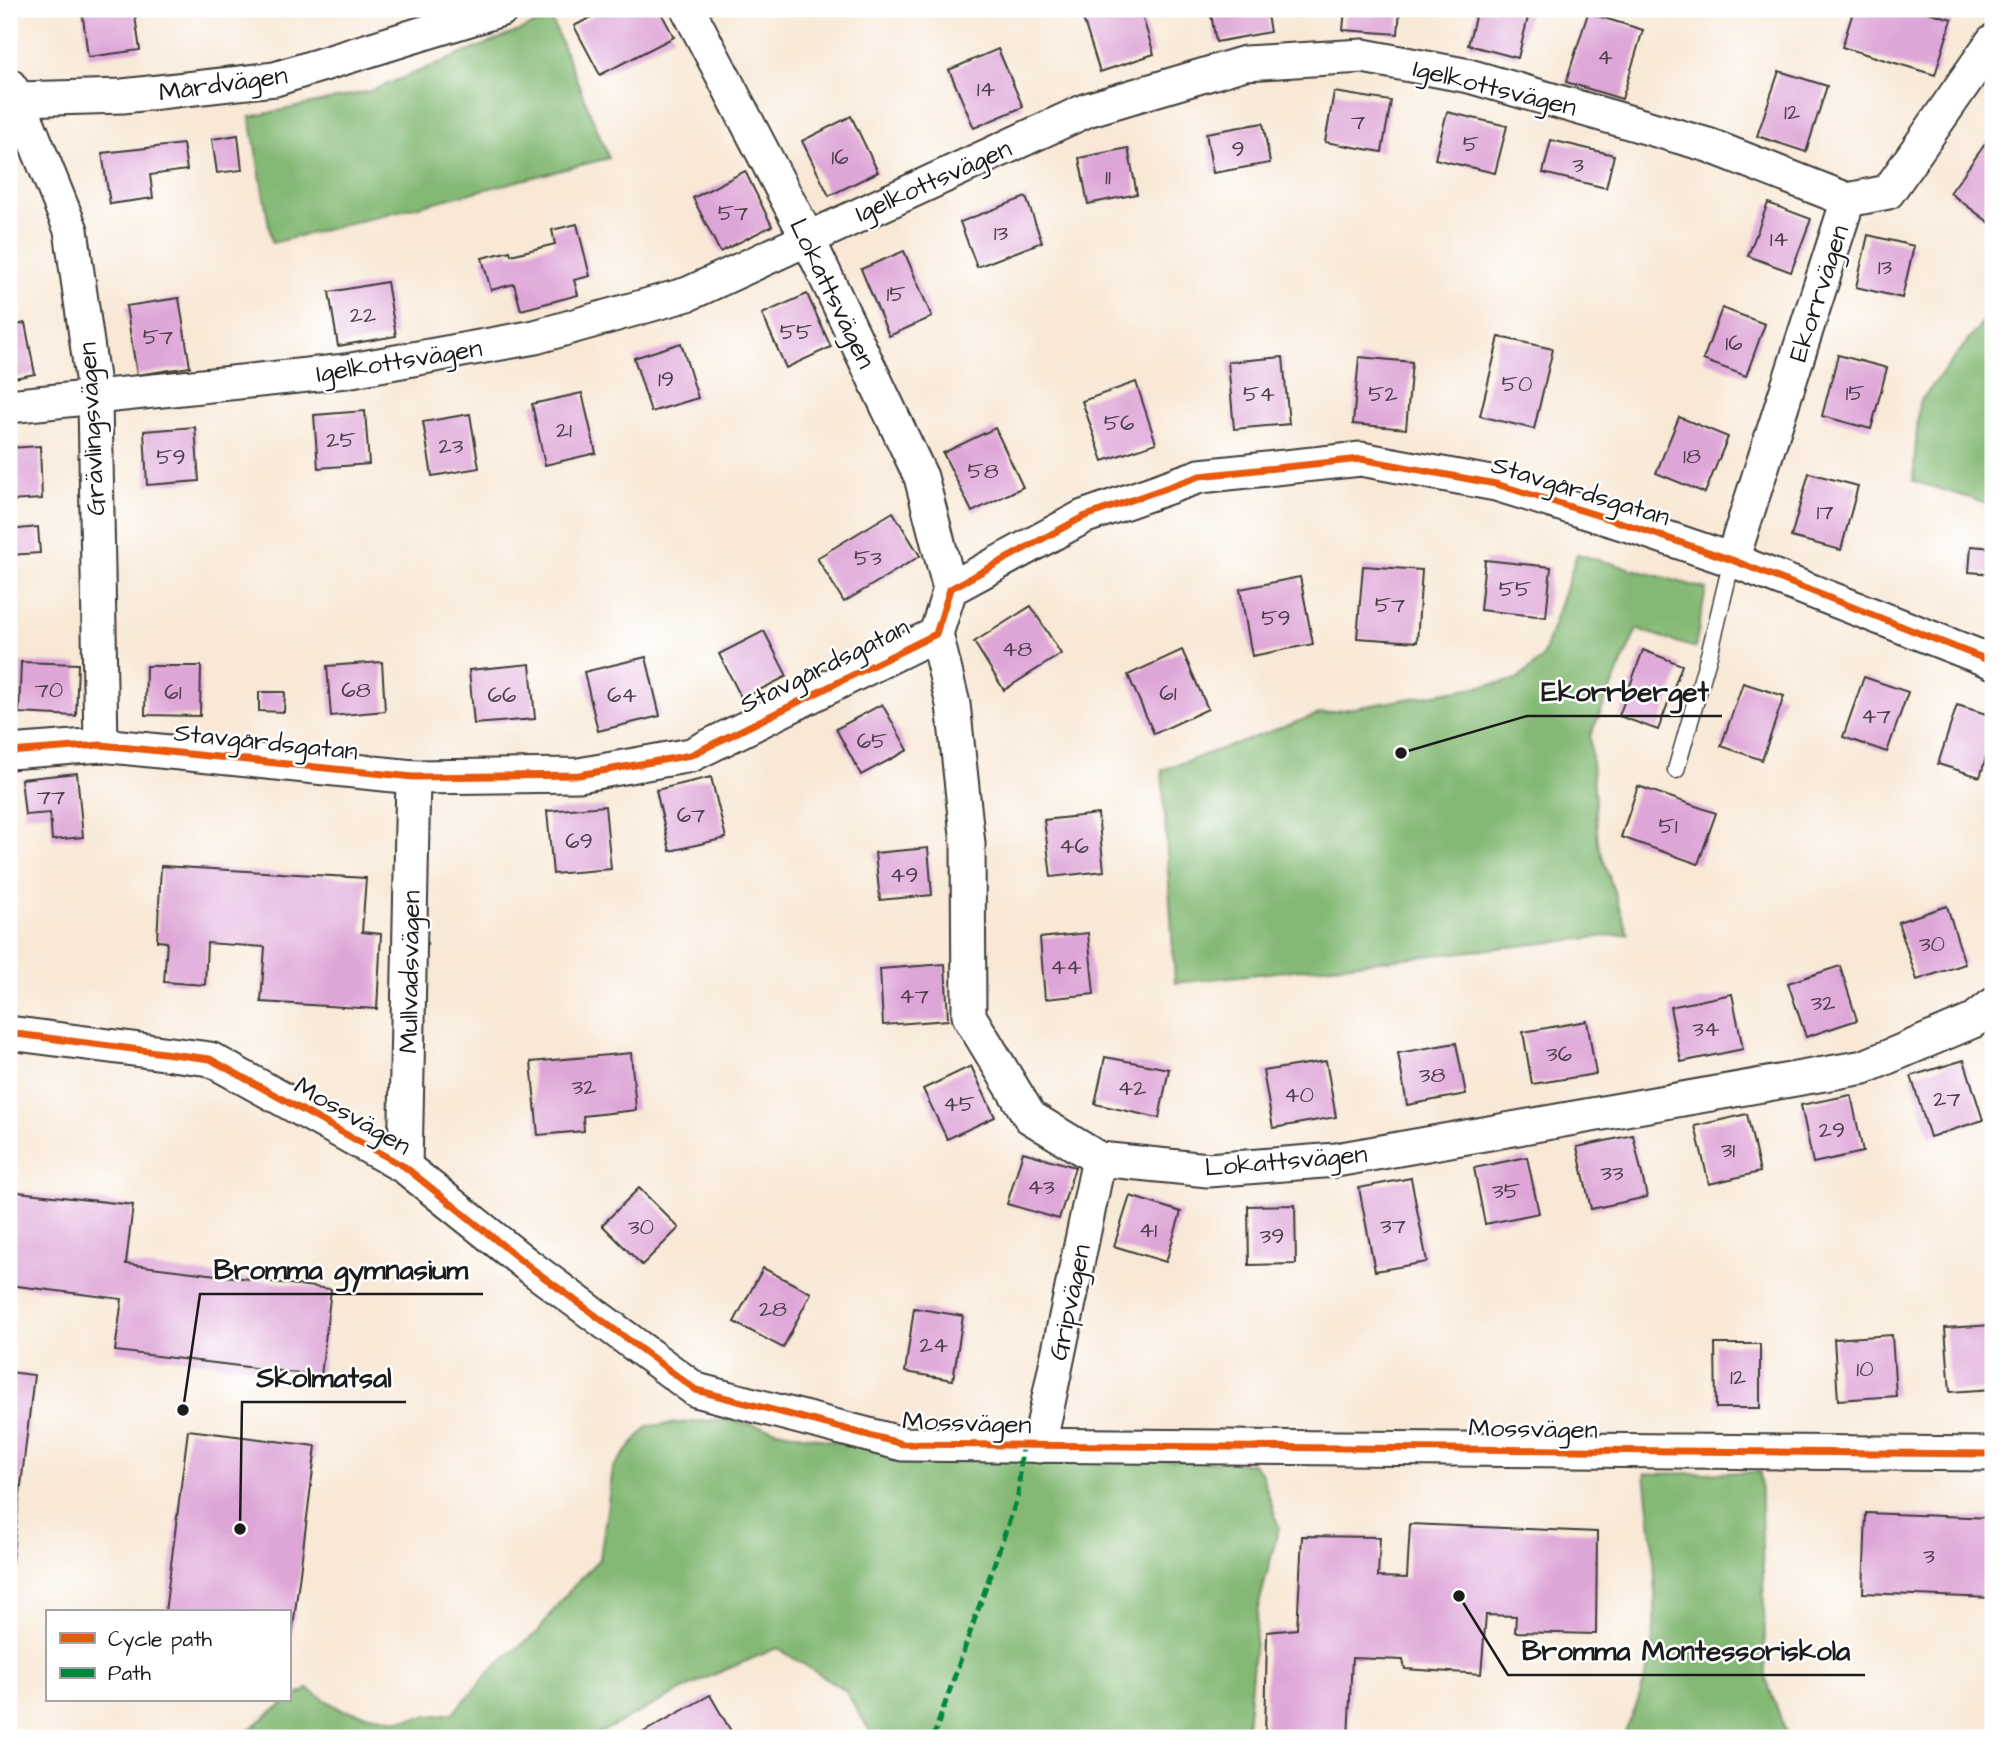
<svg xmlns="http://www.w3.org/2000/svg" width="2002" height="1747" viewBox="0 0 2002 1747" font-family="'Architects Daughter',sans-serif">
<rect width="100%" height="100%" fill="#fff"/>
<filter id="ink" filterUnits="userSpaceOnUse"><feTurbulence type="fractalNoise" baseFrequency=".0143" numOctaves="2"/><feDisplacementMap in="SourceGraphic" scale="14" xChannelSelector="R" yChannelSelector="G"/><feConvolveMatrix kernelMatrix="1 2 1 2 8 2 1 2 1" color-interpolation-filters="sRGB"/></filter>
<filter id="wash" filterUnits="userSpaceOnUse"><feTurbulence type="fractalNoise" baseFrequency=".00686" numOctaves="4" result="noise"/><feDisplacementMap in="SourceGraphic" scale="28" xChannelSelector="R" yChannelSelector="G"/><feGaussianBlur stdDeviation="1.57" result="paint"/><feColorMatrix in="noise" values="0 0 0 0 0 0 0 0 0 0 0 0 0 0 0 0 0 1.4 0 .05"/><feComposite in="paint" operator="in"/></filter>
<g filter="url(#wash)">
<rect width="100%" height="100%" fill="#f8e8d5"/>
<!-- forest -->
<g fill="#84b975" stroke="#506a48" stroke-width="2">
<path d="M551 18 609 158 272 243 250 117 370 91Z"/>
<path d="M1993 309V505L1913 481 1919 403Z"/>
<path d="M1577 554 1706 589 1695 648 1637 629 1590 736 1598 843 1628 934 1175 983 1162 770 1319 714 1517 680 1542 658Z"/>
<path d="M724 1419 880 1451 1252 1463 1261 1472 1279 1527 1258 1608 1246 1738H874L845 1690 777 1648 706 1678 590 1738H240L271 1712 308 1689 342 1710 399 1720 453 1713 499 1662 538 1632 562 1599 600 1558 613 1468 648 1426Z"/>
<path d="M1760 1472 1766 1679 1788 1738H1622C1669 1646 1656 1572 1645 1474Z"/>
</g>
<g id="blocks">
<!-- building -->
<g fill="#dea5d7">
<path d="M82 9H134L140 50 88 57Z"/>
<path d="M607 9H659L674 37 600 75 574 26Z"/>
<path d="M1080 9H1140L1154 54 1100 72Z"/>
<path d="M1210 9H1266L1270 32 1216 42Z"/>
<path d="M1345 9H1400L1398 34 1343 30Z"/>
<path d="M1477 9H1530L1518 58 1468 45Z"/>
<path d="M1854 9H1917L1952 19 1935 75 1842 47Z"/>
<path d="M1588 13 1643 30 1622 99 1566 82Z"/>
<path d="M998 49 1023 107 974 128 949 70Z"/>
<path d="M1779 71 1827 86 1806 152 1757 136Z"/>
<path d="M1334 92 1391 101 1382 152 1325 142Z"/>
<path d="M1447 112 1507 126 1495 173 1435 159Z"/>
<path d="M851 116 878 172 829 196 802 141Z"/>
<path d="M1263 123 1270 163 1213 173 1206 133Z"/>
<path d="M1993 133V219L1990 223 1950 193Z"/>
<path d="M238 135 242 170 217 173 212 139Z"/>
<path d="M1551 140 1614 155 1606 188 1543 173Z"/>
<path d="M183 144 187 170 150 175 153 198 110 204 102 153Z"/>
<path d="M1128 148 1137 194 1088 204 1079 158Z"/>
<path d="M745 171 772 226 720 252 693 198Z"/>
<path d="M1026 197 1042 242 977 267 960 222Z"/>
<path d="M1768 203 1811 219 1791 272 1748 256Z"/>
<path d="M577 224 590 276 574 280 578 295 521 310 514 284 491 290 482 258 510 251 511 255 555 244 552 230Z"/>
<path d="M1868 235 1914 246 1902 298 1856 287Z"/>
<path d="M904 251 932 317 889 336 861 269Z"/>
<path d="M387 282 396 336 338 346 329 292Z"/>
<path d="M807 294 831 347 786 368 762 314Z"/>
<path d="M179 298 190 367 137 375 126 306Z"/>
<path d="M1722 308 1765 324 1746 376 1703 360Z"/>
<path d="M25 323 35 374 9 379V327Z"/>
<path d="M1499 337 1553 349 1534 429 1480 416Z"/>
<path d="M681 343 698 398 651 412 634 358Z"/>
<path d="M1838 355 1887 368 1871 429 1822 416Z"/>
<path d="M1283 357 1289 424 1234 429 1228 362Z"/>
<path d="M1359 357 1412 362 1406 429 1353 424Z"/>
<path d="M1136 382 1156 443 1103 461 1082 401Z"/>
<path d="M582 393 596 453 545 465 532 404Z"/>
<path d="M365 411 369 464 318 468 314 415Z"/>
<path d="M470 414 479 468 432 476 423 422Z"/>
<path d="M1679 417 1728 437 1705 493 1656 473Z"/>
<path d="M195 427 199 481 147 485 144 431Z"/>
<path d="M995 428 1023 487 972 512 943 453Z"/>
<path d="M40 446 42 499 9 501V448Z"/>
<path d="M1809 473 1858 486 1841 550 1791 537Z"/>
<path d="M893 512 920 556 844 602 817 558Z"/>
<path d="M38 527 40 553 9 555V530Z"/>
<path d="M1971 546 1993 548V574L1969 572Z"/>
<path d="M1485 560 1551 567 1546 617 1480 610Z"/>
<path d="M1363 566 1422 570 1417 642 1357 638Z"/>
<path d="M1300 577 1313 644 1252 656 1240 589Z"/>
<path d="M1031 606 1061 654 1004 690 974 642Z"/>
<path d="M764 631 787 676 742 699 719 654Z"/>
<path d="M1182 650 1208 709 1154 734 1128 675Z"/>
<path d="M1643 650 1682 665 1658 730 1619 716Z"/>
<path d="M646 657 660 716 598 731 584 672Z"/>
<path d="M21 662 78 664 76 716 19 713Z"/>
<path d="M382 662 385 711 331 716 327 666Z"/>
<path d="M530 664 535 719 474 724 469 670Z"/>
<path d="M146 666H201L200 716 145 715Z"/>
<path d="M1864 677 1908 692 1887 752 1843 737Z"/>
<path d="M1743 683 1784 696 1762 760 1721 746Z"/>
<path d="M259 692H285L284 712 259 711Z"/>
<path d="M882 704 908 750 861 775 836 729Z"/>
<path d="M1957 705 1993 716V735L1980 777 1938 764Z"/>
<path d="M77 773 83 837 52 840 50 813 25 815 21 779Z"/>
<path d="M711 777 726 838 670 851 656 790Z"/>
<path d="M1638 786 1716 813 1698 864 1621 837Z"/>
<path d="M605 806 611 869 553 874 547 811Z"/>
<path d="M1098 814 1104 871 1051 877 1044 820Z"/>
<path d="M928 848 932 895 880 900 875 853Z"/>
<path d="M161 866 366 878 362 932 381 934 377 1009 261 1002 265 947 207 943 205 985 164 982 167 942 157 941Z"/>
<path d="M1947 906 1965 964 1917 980 1898 922Z"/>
<path d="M1088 933 1094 994 1045 999 1040 938Z"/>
<path d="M945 964 948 1020 883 1025 880 969Z"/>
<path d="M1840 966 1857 1020 1806 1037 1788 983Z"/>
<path d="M1732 994 1743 1049 1681 1062 1670 1007Z"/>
<path d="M1587 1021 1596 1074 1532 1084 1523 1032Z"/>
<path d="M1456 1043 1466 1094 1407 1105 1398 1053Z"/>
<path d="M631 1053 636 1110 583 1116 584 1131 538 1135 531 1062Z"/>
<path d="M1105 1057 1169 1069 1159 1118 1095 1104Z"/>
<path d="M1964 1060 1983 1120 1930 1137 1911 1076Z"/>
<path d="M1326 1061 1336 1117 1273 1128 1263 1071Z"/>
<path d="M971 1066 995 1117 947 1139 923 1089Z"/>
<path d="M1851 1095 1863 1152 1813 1163 1801 1105Z"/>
<path d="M1747 1114 1760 1172 1709 1184 1695 1126Z"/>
<path d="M1633 1135 1647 1197 1591 1209 1577 1147Z"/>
<path d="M1023 1152 1075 1167 1059 1219 1007 1204Z"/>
<path d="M1527 1157 1539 1213 1485 1224 1474 1168Z"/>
<path d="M1411 1178 1427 1262 1375 1271 1359 1188Z"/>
<path d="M639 1188 679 1228 642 1265 602 1225Z"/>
<path d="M9 1191 133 1205 126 1264 331 1289 321 1376 115 1351 122 1299 9 1285Z"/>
<path d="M1130 1196 1181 1212 1166 1262 1114 1246Z"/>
<path d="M1295 1205 1296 1264 1249 1265 1248 1206Z"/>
<path d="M763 1268 811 1293 783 1348 734 1322Z"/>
<path d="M914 1308 963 1316 953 1380 905 1372Z"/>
<path d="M1993 1325V1389L1950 1392 1945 1328Z"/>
<path d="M1892 1335 1896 1396 1838 1400 1834 1339Z"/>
<path d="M1715 1344H1760V1408H1716Z"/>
<path d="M9 1372 34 1375 12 1562H9Z"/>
<path d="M188 1430 316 1446 292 1636H289V1612H165Z"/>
<path d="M1866 1513 1993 1518V1598L1863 1593Z"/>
<path d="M1410 1524 1597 1532 1596 1634 1515 1632 1516 1616 1486 1615 1481 1674 1405 1669 1403 1660 1352 1658 1348 1738H1265L1267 1632 1297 1629 1302 1536 1380 1537 1378 1577 1407 1578Z"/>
<path d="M710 1695 735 1738H633Z"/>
</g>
</g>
</g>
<g filter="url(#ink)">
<use href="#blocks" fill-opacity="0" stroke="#3d3b38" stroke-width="2"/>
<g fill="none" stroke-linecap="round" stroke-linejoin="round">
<!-- service casing -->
<g stroke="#3d3b38" stroke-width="19">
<path id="service" d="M1676 770 1710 651 1732 560"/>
</g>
<!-- minor casing -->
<g stroke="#3d3b38" stroke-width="37">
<g id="minor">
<path d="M688 9 807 237 921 477 950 589"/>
<path d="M9 85 18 99 71 230 95 399 101 745"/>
<path d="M18 99 123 96 275 79 502 9"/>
<path d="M9 406 346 371 535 337 688 294 1087 110 1245 63 1363 56 1469 76 1708 145 1848 200"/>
<path d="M1732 560 1848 200 1888 192 1993 41"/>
<path d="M936 634 953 704 968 844 969 1016 1030 1117 1099 1159 1208 1170 1336 1160 1864 1067 1973 1021 1993 1005"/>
<path d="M9 752 101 745 413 777 579 775 691 755 936 634 950 589 1083 517 1200 476 1361 459 1496 484 1632 526 1732 560 1993 662"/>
<path d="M9 1033 210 1059 405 1167 526 1264 696 1390 903 1444 1993 1454"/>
<path d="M405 1167 413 777"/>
<path d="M1039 1446 1099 1159"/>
</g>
</g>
<!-- service -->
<use href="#service" stroke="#fff" stroke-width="16"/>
<!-- minor -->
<use href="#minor" stroke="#fff" stroke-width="33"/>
<!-- quiet -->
<path stroke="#00873e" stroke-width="5" stroke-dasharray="10 5" stroke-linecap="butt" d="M933 1738 1018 1496 1022 1446"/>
<!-- cycleway casing -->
<g stroke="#fff" stroke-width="11">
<g id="cycleway">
<path d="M9 752 101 745 413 777 579 775 691 755 936 634 950 589 1083 517 1200 476 1361 459 1496 484 1632 526 1732 560 1993 662"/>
<path d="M9 1033 210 1059 405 1167 526 1264 696 1390 903 1444 1993 1454"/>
</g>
</g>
<!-- cycleway -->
<use href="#cycleway" stroke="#e8590c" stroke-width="7"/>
</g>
</g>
<g text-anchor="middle" stroke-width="5" stroke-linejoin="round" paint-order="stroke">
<!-- number labels -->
<g font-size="23" fill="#4c3e4b">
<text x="1605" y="64">4</text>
<text x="986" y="96">14</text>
<text x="1792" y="119">12</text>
<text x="1358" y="129">7</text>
<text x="1471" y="151">5</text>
<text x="1238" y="156">9</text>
<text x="840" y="164">16</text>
<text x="1578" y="172">3</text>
<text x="1108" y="184">11</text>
<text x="733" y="220">57</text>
<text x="1001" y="240">13</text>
<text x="1779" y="246">14</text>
<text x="1885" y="274">13</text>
<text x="896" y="301">15</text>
<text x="363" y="322">22</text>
<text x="796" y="339">55</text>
<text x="158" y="344">57</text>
<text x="1734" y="350">16</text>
<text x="666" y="386">19</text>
<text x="1517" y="391">50</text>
<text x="1855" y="400">15</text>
<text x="1259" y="401">54</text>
<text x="1383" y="401">52</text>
<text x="1119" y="430">56</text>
<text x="564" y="437">21</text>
<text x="341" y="447">25</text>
<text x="451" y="453">23</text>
<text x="1692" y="463">18</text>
<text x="171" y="464">59</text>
<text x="983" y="478">58</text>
<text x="1825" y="519">17</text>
<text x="868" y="565">53</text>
<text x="1515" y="596">55</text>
<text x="1390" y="612">57</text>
<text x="1276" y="625">59</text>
<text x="1017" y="656">48</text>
<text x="49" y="697">70</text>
<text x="356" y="697">68</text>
<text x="173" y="699">61</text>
<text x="1168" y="700">61</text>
<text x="502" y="702">66</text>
<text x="622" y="702">64</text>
<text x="1876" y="723">47</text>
<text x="872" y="748">65</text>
<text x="51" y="804">77</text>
<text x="691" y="822">67</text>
<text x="1668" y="833">51</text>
<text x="579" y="848">69</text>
<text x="1074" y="853">46</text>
<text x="904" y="882">49</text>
<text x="1932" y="951">30</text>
<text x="1066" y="974">44</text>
<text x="914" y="1003">47</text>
<text x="1823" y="1010">32</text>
<text x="1706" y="1036">34</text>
<text x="1559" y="1061">36</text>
<text x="1432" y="1082">38</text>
<text x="584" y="1094">32</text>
<text x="1132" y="1095">42</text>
<text x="1299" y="1102">40</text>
<text x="1947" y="1106">27</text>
<text x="959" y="1111">45</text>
<text x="1832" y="1137">29</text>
<text x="1728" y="1157">31</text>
<text x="1612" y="1180">33</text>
<text x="1041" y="1194">43</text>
<text x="1506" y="1198">35</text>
<text x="1393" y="1233">37</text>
<text x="641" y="1234">30</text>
<text x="1148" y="1237">41</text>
<text x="1272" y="1243">39</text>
<text x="773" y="1316">28</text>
<text x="934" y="1352">24</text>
<text x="1865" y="1376">10</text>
<text x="1738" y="1384">12</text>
<text x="1929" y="1563">3</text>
</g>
<!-- street labels -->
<g font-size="26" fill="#1c1c1c" stroke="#fff">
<text transform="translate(223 83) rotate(-8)" y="9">Mårdvägen</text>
<text transform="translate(1495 87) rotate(14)" y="9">Igelkottsvägen</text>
<text transform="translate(933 180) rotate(-24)" y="9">Igelkottsvägen</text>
<text transform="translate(833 293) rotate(64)" y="9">Lokattsvägen</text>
<text transform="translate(1818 293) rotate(-72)" y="9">Ekorrvägen</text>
<text transform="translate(399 360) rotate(-9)" y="9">Igelkottsvägen</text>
<text transform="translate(91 429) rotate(-93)" y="9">Grävlingsvägen</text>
<text transform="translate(1581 490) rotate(17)" y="9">Stavgårdsgatan</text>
<text transform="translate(824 665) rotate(-26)" y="9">Stavgårdsgatan</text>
<text transform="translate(266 741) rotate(6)" y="9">Stavgårdsgatan</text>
<text transform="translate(409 972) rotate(-89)" y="9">Mullvadsvägen</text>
<text transform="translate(353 1115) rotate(30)" y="9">Mossvägen</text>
<text transform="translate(1286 1160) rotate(-5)" y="9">Lokattsvägen</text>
<text transform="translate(1069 1302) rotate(-78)" y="9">Gripvägen</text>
<text transform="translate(967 1422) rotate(2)" y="9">Mossvägen</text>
<text transform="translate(1533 1428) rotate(1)" y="9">Mossvägen</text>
</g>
</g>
<!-- callouts -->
<path fill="none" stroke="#1c1c1c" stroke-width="2.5" d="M1401 753L1527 716H1722M183 1410L200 1294H483M240 1529L242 1402H406M1459 1596L1508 1675H1865"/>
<g fill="#1c1c1c" stroke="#fff" stroke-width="2.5">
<circle cx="1401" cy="753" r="7"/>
<circle cx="183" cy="1410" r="7"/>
<circle cx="240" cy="1529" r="7"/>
<circle cx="1459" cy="1596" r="7"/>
</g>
<g font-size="28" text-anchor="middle" font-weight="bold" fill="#1c1c1c" stroke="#fff" stroke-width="5" stroke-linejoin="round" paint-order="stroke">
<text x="1625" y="701">Ekorrberget</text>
<text x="341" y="1279">Bromma gymnasium</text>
<text x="324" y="1387">Skolmatsal</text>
<text x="1686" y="1660">Bromma Montessoriskola</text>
</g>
<!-- margin -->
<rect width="2002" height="1747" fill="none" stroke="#fff" stroke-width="35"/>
<!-- legend -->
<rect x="46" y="1610" width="245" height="91" fill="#ffffff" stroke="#a4a4a4" stroke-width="2"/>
<rect x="60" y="1633" width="35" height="10" fill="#e8590c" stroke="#a4a4a4" stroke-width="2"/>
<text x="108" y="1646" font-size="21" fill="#1c1c1c">Cycle path</text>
<rect x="60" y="1668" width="35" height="10" fill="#00873e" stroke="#a4a4a4" stroke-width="2"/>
<text x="108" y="1680" font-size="21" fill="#1c1c1c">Path</text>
</svg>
